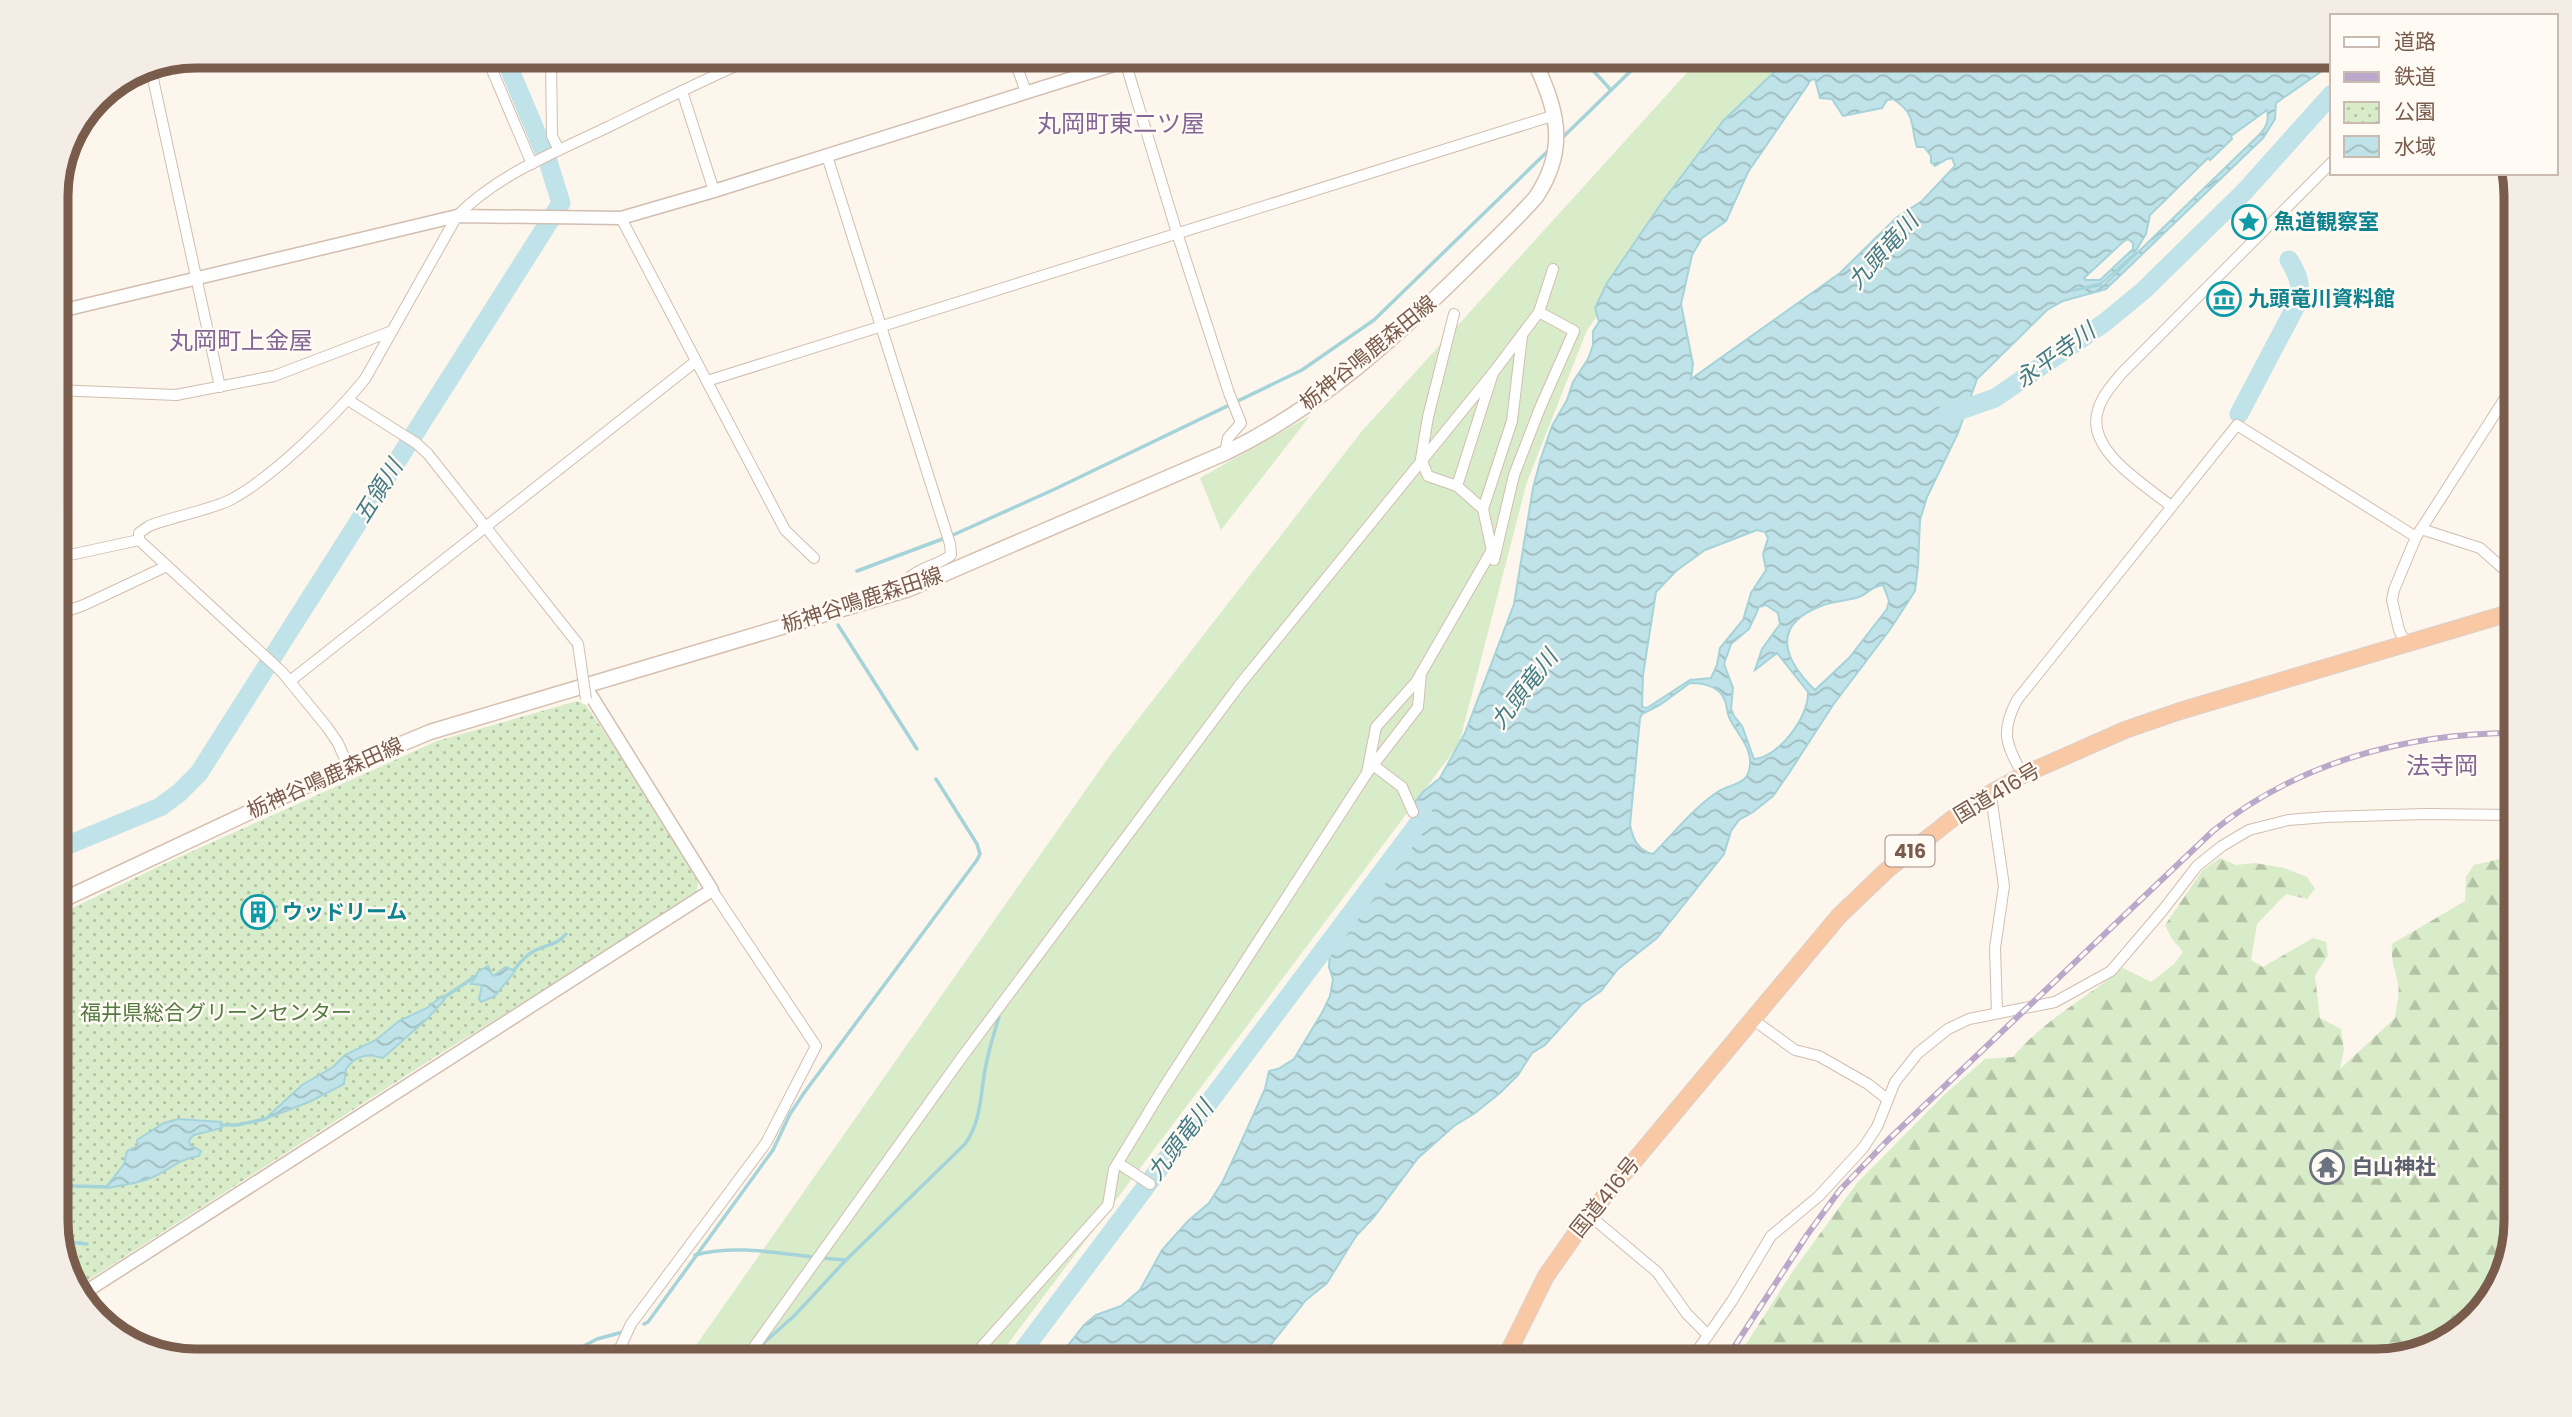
<svg xmlns="http://www.w3.org/2000/svg" width="2572" height="1417" viewBox="0 0 2572 1417" font-family="Poppins,'Noto Sans JP',sans-serif">
<defs>
<pattern id="forest-firs" width="22" height="20" patternUnits="userSpaceOnUse" patternTransform="scale(1.75)"><rect width="22" height="20" fill="#d8ecc9"/><path d="M5 1l3.5 6h-7zM16 11l3.5 6h-7z" fill="#b4c2a5"/></pattern>
<pattern id="park-dots" width="8" height="8" patternUnits="userSpaceOnUse" patternTransform="scale(1.75)"><rect width="8" height="8" fill="#d8ecc9"/><path d="M2 2h.1M6 6h.1" fill="none" stroke="#b4c2a5" stroke-width="1.8" stroke-linecap="round"/></pattern>
<pattern id="water-waves" width="16" height="10" patternUnits="userSpaceOnUse" patternTransform="scale(1.75)"><rect width="16" height="10" fill="#bfe3e8"/><path d="M0 5q4-4 8 0t8 0" fill="none" stroke="#a0bbbe"/></pattern>
</defs>
<rect width="100%" height="100%" fill="#fdf6ec"/>
<!-- grass -->
<g fill="#d8ecc9">
<path d="M1702 56H1787L1587 330 1527 482 1459 744 995 1361H685L1111 754 1362 431Z"/>
<path d="M1310 416 1221 530 1200 478Z"/>
</g>
<!-- forest -->
<path fill="url(#forest-firs)" d="M2516 855V1221L2501 1283 2446 1342 2376 1361H1735L1795 1268 1857 1183 1944 1095 1985 1059 2013 1057C2044 1020 2086 998 2123 968L2151 982 2174 964 2183 952 2172 939 2165 925 2202 871 2220 858 2236 865 2255 863 2284 868 2307 877 2315 889 2307 899 2286 894 2257 924 2251 960 2263 967 2313 938 2326 942 2328 955 2315 976 2320 1018 2341 1029 2344 1050 2340 1069 2395 1018C2396 1008 2400 993 2398 984 2395 966 2391 965 2392 944L2465 901 2466 877 2474 865Z"/>
<!-- park -->
<path fill="url(#park-dots)" d="M577 701 586 705 634 776 698 882 696 896 438 1055 76 1288 56 1230V916L164 864 437 741Z"/>
<!-- water -->
<g fill="url(#water-waves)" stroke="#a5d3da" stroke-width="2" fill-rule="evenodd">
<path d="M1791 56H2332V64L2276 103 2275 119 2263 138 2106 289 2063 301 2047 310 1977 379 1958 433 1927 497 1920 520 1918 567 1915 591 1891 628 1833 705 1789 773 1773 796 1753 812 1739 820 1731 831 1724 854 1657 938 1618 969 1601 991 1582 1004 1545 1045 1532 1053 1518 1075 1500 1093 1475 1113 1454 1126 1418 1158 1373 1218 1356 1236 1327 1283 1306 1300 1258 1361H1056L1084 1325 1096 1315 1121 1306 1140 1290 1162 1250 1188 1221 1209 1203 1223 1181 1238 1149 1265 1089 1269 1071 1278 1069 1294 1059 1323 1011 1330 996 1333 979 1329 967 1330 945 1338 926 1372 876 1385 870 1400 855 1408 840 1415 802 1424 791 1440 778 1465 733 1514 604 1533 488 1541 458 1552 426 1567 400 1573 382 1588 359 1593 345V331L1599 322 1595 308 1607 283 1663 201 1723 121ZM1815 79 1820 98 1832 99 1843 116 1882 108 1887 100 1893 99C1917 114 1910 126 1917 147H1924L1931 156V162L1935 166 1947 159 1952 158 1955 166 1922 201 1897 217 1840 273 1691 379 1693 364 1681 304 1692 255 1702 238 1726 221 1748 172 1811 80ZM2267 110C2269 120 2267 126 2260 134L2104 285 2070 291 2102 283 2134 254 2146 234 2150 215 2208 158 2210 160 2232 139 2231 136ZM2128 239 2133 243V249L2100 280H2086L2084 278 2124 241ZM1757 530 1765 532 1768 538 1763 554 1766 570 1751 593 1743 620 1720 648 1717 665 1711 678 1690 680 1647 708 1642 707 1643 675 1656 592 1676 571 1705 550ZM1883 585 1889 601 1887 609 1849 658 1815 690C1783 659 1771 625 1821 606 1833 601 1847 601 1859 597 1869 593 1870 587 1883 585ZM1766 605 1778 613 1780 624 1762 649 1755 670 1777 653 1808 692C1809 717 1779 757 1754 759L1742 726 1734 716 1731 709 1733 688 1724 664 1731 644 1749 629 1759 607ZM1690 683C1705 683 1720 686 1725 701 1727 706 1727 712 1729 717 1737 735 1755 749 1749 771 1746 784 1729 785 1719 791 1694 807 1674 833 1653 854 1638 851 1633 839 1630 825L1640 718 1642 714 1660 705Z"/>
<path d="M488 966 493 976 506 967 515 971 495 996 481 1002 479 999 482 985 471 984 478 972Z"/>
<path d="M442 996 445 999 428 1018 383 1058C367 1053 356 1055 346 1069L344 1084 309 1102 265 1119 302 1085 333 1067 345 1055 376 1040 399 1021 427 1008Z"/>
<path d="M178 1119 221 1122 222 1128 194 1135 189 1140 190 1145 201 1151 199 1156C181 1158 169 1170 153 1177 138 1184 124 1184 109 1188L107 1186 124 1164 127 1151 138 1146 137 1140 164 1123Z"/>
</g>
<g fill="none" stroke-linecap="round" stroke-linejoin="round">
<!-- stream -->
<g stroke="#a5d3da" stroke-width="3.5">
<path d="M1580 56 1610 89"/>
<path d="M1560 140 1646 56"/>
<path d="M857 571 953 535 1055 489 1302 370 1374 320 1549 150"/>
<path d="M838 625 917 749"/>
<path d="M514 970C520 962 527 954 536 950 548 944 557 945 566 934"/>
<path d="M443 998 476 976"/>
<path d="M221 1125H237L265 1119"/>
<path d="M56 1182 74 1186 108 1187"/>
<path d="M60 1241 87 1244"/>
<path d="M695 1255C744 1242 796 1258 846 1260"/>
<path d="M644 1324 648 1322 773 1150 790 1114 804 1093 977 860 980 854 977 844 936 779"/>
<path d="M759 1347 794 1316 846 1260 965 1144C980 1123 980 1101 984 1076 987 1056 993 1036 999 1017"/>
<path d="M556 1361 597 1339 623 1332"/>
</g>
<!-- river -->
<g stroke="#bfe3e8" stroke-width="19">
<path d="M2239 414 2298 302C2302 284 2298 275 2289 260"/>
<path d="M1944 416 1995 398 2104 323 2143 291 2245 191 2332 94"/>
<path d="M56 850 160 807 179 793 199 773 561 203 547 158 504 56"/>
<path d="M1015 1361 1424 816"/>
</g>
<!-- minor casing -->
<g stroke="#d1beb0" stroke-width="12">
<g id="minor">
<path d="M486 56 532 164"/>
<path d="M551 56 552 136 559 150"/>
<path d="M1013 56 1026 92"/>
<path d="M1125 61 1177 233 1229 393 1241 423 1228 438 1225 453"/>
<path d="M150 65 220 387"/>
<path d="M682 91 714 191"/>
<path d="M827 156 950 544 951 555C939 565 923 566 910 577L909 589"/>
<path d="M2508 173 2512 176"/>
<path d="M621 218 785 530 814 558"/>
<path d="M1454 314 1428 417 1421 459 1428 476 1457 486 1493 373 1539 312 1553 269"/>
<path d="M707 381 1555 115"/>
<path d="M56 390 176 395 274 376 392 331"/>
<path d="M348 400 416 443 428 454 578 644"/>
<path d="M1457 486 1483 509 1512 421 1522 336"/>
<path d="M2171 506C2144 484 2085 450 2098 410 2102 396 2112 385 2122 373L2332 162"/>
<path d="M1483 509 1494 560 1514 475 1540 408 1574 331 1539 312"/>
<path d="M2421 529 2480 548 2516 580"/>
<path d="M139 540 282 672 327 727 338 743 348 766"/>
<path d="M56 558 139 540V533L149 526C174 516 211 510 232 499 274 476 334 417 365 379L457 216C498 174 556 152 608 127 657 103 707 78 758 56"/>
<path d="M56 615 84 605 167 566"/>
<path d="M2406 644 2399 630 2392 600 2394 590 2416 537 2516 381"/>
<path d="M1421 673 1418 707 1367 773 1376 727 1416 682 1492 550"/>
<path d="M290 681 695 362"/>
<path d="M1373 765 1402 787 1413 812"/>
<path d="M2023 775C2006 744 2000 732 2017 700L2237 425 2416 537"/>
<path d="M1987 795 1992 803 2004 886 1995 948 1997 1013"/>
<path d="M1752 1019 1795 1050 1819 1056 1868 1084 1887 1099"/>
<path d="M1118 1163 1150 1184"/>
<path d="M1589 1215 1657 1272 1687 1314 1708 1335"/>
<path d="M614 1361 631 1324 766 1143 816 1046 712 890"/>
<path d="M744 1361 962 1057 1241 683 1493 373"/>
<path d="M969 1361 1108 1205 1114 1169 1162 1090 1367 773"/>
<path d="M1690 1361 1732 1301 1771 1236 1819 1196 1863 1148 1877 1127 1895 1082 1918 1053 1948 1029 1969 1019 2055 1002 2111 971 2163 910 2197 866 2222 846 2249 830 2288 820 2326 817 2425 814 2516 815"/>
</g>
</g>
<!-- tertiary casing -->
<g stroke="#d1beb0" stroke-width="15">
<g id="tertiary">
<path d="M56 312 457 216 621 218 714 191 1142 56"/>
<path d="M79 1296 712 890 585 686"/>
</g>
</g>
<!-- secondary casing -->
<g stroke="#d6c0b0" stroke-width="17">
<path id="secondary" d="M56 903 348 766 430 732 909 589 1225 453C1317 409 1393 340 1465 269 1489 245 1514 222 1536 197 1570 146 1556 107 1532 56"/>
</g>
<!-- trunk casing -->
<g stroke="#dad1cd" stroke-width="18">
<path id="trunk" d="M1504 1361 1546 1276 1589 1215 1839 916 1887 870 1952 819 1987 795 2023 775 2125 730 2180 711 2516 611"/>
</g>
<!-- minor -->
<use href="#minor" stroke="#fff" stroke-width="10"/>
<!-- tertiary -->
<use href="#tertiary" stroke="#fff" stroke-width="12"/>
<!-- secondary -->
<use href="#secondary" stroke="#fff" stroke-width="14"/>
<!-- trunk -->
<use href="#trunk" stroke="#f9c8a4" stroke-width="16"/>
<!-- rail casing -->
<g stroke="#b9a8c9" stroke-width="6">
<path id="rail" d="M1725 1361 1807 1235 1840 1190 1888 1140 2213 831C2298 762 2408 733 2516 733"/>
</g>
<!-- rail -->
<use href="#rail" stroke="#fffaf3" stroke-width="3.5" stroke-dasharray="10" stroke-linecap="butt"/>
<!-- minor-bridge casing -->
<g stroke="#d1beb0" stroke-width="12" stroke-linecap="butt">
<path id="minor-bridge" d="M578 644 586 699"/>
</g>
<!-- minor-bridge -->
<use href="#minor-bridge" stroke="#fff" stroke-width="10"/>
</g>
<!-- icons -->
<defs>
<g id="sight-ring" transform="scale(1.75)"><circle r="9.5" fill="#fffaf3" stroke="#0f9aa8" stroke-width="1.5"/><path d="M0-6L1.8-2.2L6-1.7L2.9 1.2L3.7 5.4L0 3.3L-3.7 5.4L-2.9 1.2L-6-1.7L-1.8-2.2Z" fill="#0f9aa8"/></g>
<g id="museum-ring" transform="scale(1.75)"><circle r="9.5" fill="#fffaf3" stroke="#0f9aa8" stroke-width="1.5"/><path d="M0-6L6-3V-2H-6V-3ZM-5-1h2V3h-2ZM-1-1h2V3h-2ZM3-1h2V3H3ZM-6 4H6V6H-6Z" fill="#0f9aa8"/></g>
<g id="building-ring" transform="scale(1.75)"><circle r="9.5" fill="#fffaf3" stroke="#0f9aa8" stroke-width="1.5"/><path d="M-4-6H4V6H1V3H-1V6H-4ZM-2.5-4.3h1.7v1.8h-1.7ZM.8-4.3h1.7v1.8H.8ZM-2.5-1h1.7V.8h-1.7ZM.8-1h1.7V.8H.8Z" fill="#0f9aa8"/></g>
<g id="temple-ring" transform="scale(1.75)"><circle r="9.5" fill="#fffaf3" stroke="#6b7280" stroke-width="1.5"/><path d="M0-6L5-2H3V0L6.5 2.5H4V6H1.5V3h-3V6H-4V2.5H-6.5L-3 0V-2H-5Z" fill="#6b7280"/></g>
</defs>
<g fill-rule="evenodd">
<use href="#sight-ring" x="2249" y="222"/>
<use href="#museum-ring" x="2224" y="299"/>
<use href="#building-ring" x="258" y="912"/>
<use href="#temple-ring" x="2327" y="1167"/>
</g>
<g text-anchor="middle" stroke-width="5" stroke-linejoin="round" paint-order="stroke">
<!-- shield labels -->
<rect fill="#fffaf3" stroke="#a28b7f" stroke-width="2" x="1885.5" y="835.5" width="49" height="31" rx="5"/>
<g font-size="19" font-weight="bold" fill="#7a5c4d">
<text x="1910" y="858">416</text>
</g>
<!-- culture labels -->
<g font-size="21" font-weight="bold" fill="#0d838f" stroke="#fffaf3" text-anchor="start">
<text x="2274" y="229">魚道観察室</text>
<text x="2248" y="306">九頭竜川資料館</text>
<text x="282" y="919">ウッドリーム</text>
</g>
<!-- street labels -->
<g font-size="21" fill="#7a5c4d" stroke="#fffaf3">
<text transform="translate(1368 353) rotate(-39)" y="7">栃神谷鳴鹿森田線</text>
<text transform="translate(862 600) rotate(-18)" y="7">栃神谷鳴鹿森田線</text>
<text transform="translate(325 778) rotate(-24)" y="7">栃神谷鳴鹿森田線</text>
<text transform="translate(1997 793) rotate(-31)" y="7">国道416号</text>
<text transform="translate(1605 1197) rotate(-51)" y="7">国道416号</text>
</g>
<!-- park labels -->
<g font-size="21" fill="#537a41" stroke="#fffaf3">
<text x="216" y="1020">福井県総合グリーンセンター</text>
</g>
<!-- worship labels -->
<g font-size="21" font-weight="bold" fill="#5b616d" stroke="#fffaf3" text-anchor="start">
<text x="2352" y="1174">白山神社</text>
</g>
<!-- water labels -->
<g font-size="23" font-style="italic" fill="#437c86" stroke="#fffaf3">
<text transform="translate(1883 251) rotate(-48)" y="8">九頭竜川</text>
<text transform="translate(2055 355) rotate(-36)" y="8">永平寺川</text>
<text transform="translate(378 491) rotate(-58)" y="8">五領川</text>
<text transform="translate(1524 689) rotate(-52)" y="8">九頭竜川</text>
<text transform="translate(1180 1140) rotate(-53)" y="8">九頭竜川</text>
</g>
<!-- quarter labels -->
<g font-size="24" fill="#846695" stroke="#fffaf3">
<text x="1121" y="132">丸岡町東二ツ屋</text>
<text x="241" y="349">丸岡町上金屋</text>
<text x="2442" y="774">法寺岡</text>
</g>
</g>
<!-- crop -->
<path d="M0 0H2572V1417H0ZM196 68H2376A128 128 0 0 1 2504 196V1221A128 128 0 0 1 2376 1349H196A128 128 0 0 1 68 1221V196A128 128 0 0 1 196 68Z" fill="#f4ede6" fill-rule="evenodd"/>
<path fill="none" stroke="#7a5c4d" stroke-width="9" d="M196 68H2376A128 128 0 0 1 2504 196V1221A128 128 0 0 1 2376 1349H196A128 128 0 0 1 68 1221V196A128 128 0 0 1 196 68Z"/>
<!-- legend -->
<rect x="2330" y="14" width="228" height="161" fill="#fffaf3" stroke="#cabbb1" stroke-width="2"/>
<rect x="2344" y="37" width="35" height="10" fill="#ffffff" stroke="#cabbb1" stroke-width="2"/>
<text x="2394" y="49" font-size="21" fill="#7a5c4d">道路</text>
<rect x="2344" y="72" width="35" height="10" fill="#b9a8c9" stroke="#cabbb1" stroke-width="2"/>
<text x="2394" y="84" font-size="21" fill="#7a5c4d">鉄道</text>
<rect x="2344" y="102" width="35" height="21" fill="url(#park-dots)" stroke="#cabbb1" stroke-width="2"/>
<text x="2394" y="119" font-size="21" fill="#7a5c4d">公園</text>
<rect x="2344" y="136" width="35" height="21" fill="url(#water-waves)" stroke="#cabbb1" stroke-width="2"/>
<text x="2394" y="154" font-size="21" fill="#7a5c4d">水域</text>
</svg>
